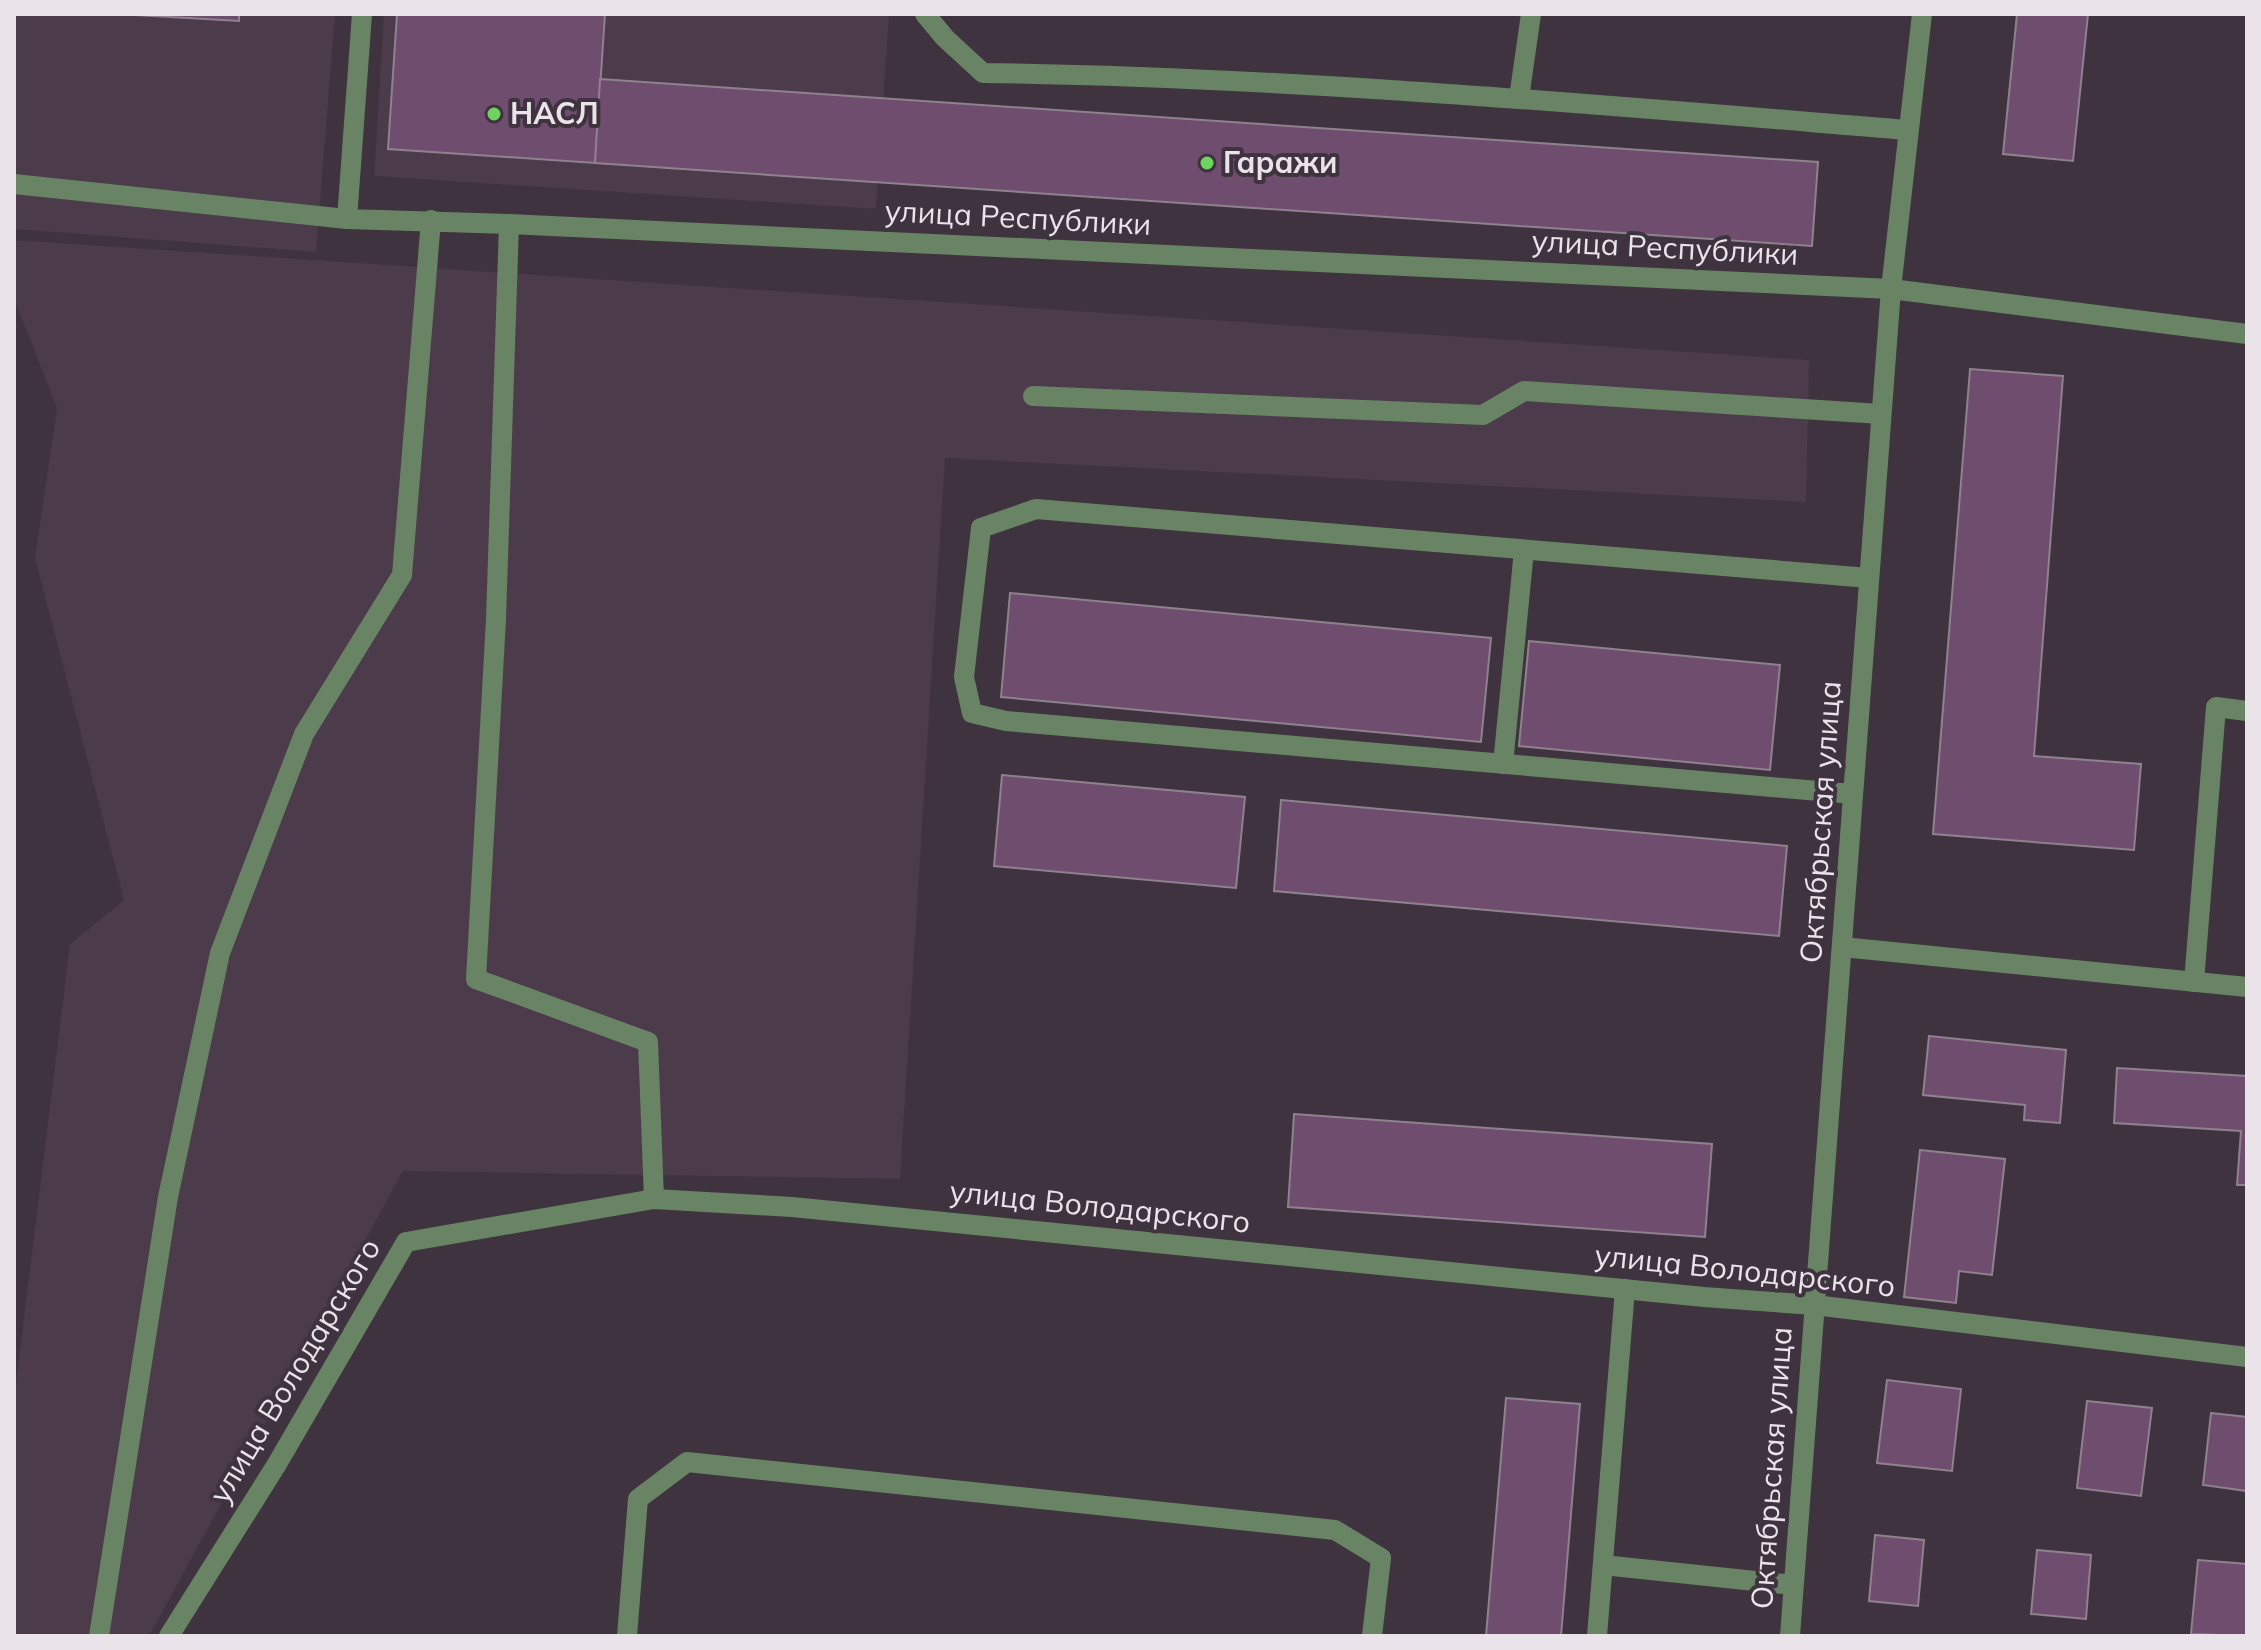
<svg xmlns="http://www.w3.org/2000/svg" width="2261" height="1650" viewBox="0 0 2261 1650" font-family="Mulish,sans-serif">
<rect width="100%" height="100%" fill="#3f333f"/>
<!-- built -->
<g fill="#4c3b4b">
<path d="M14 14H335L316 252 14 229Z"/>
<path d="M384 14H889L876 209 374 176Z"/>
<path d="M14 240 1809 360 1806 502 945 458 900 1179 403 1171 149 1636H14V1399L70 944 124 900 35 558 57 408 14 299Z"/>
</g>
<!-- building -->
<g fill="#6f4d6e" stroke="#8f818e" stroke-width="2">
<path d="M117 14H239V21Z"/>
<path d="M397 14H605L595 163 388 149Z"/>
<path d="M2017 14H2088L2073 161 2003 154Z"/>
<path d="M600 79 1818 162 1812 246 595 163Z"/>
<path d="M1970 369 2063 376 2034 756 2141 764 2134 850 1933 834Z"/>
<path d="M1010 593 1491 638 1481 742 1001 697Z"/>
<path d="M1529 641 1780 665 1770 770 1519 746Z"/>
<path d="M1002 775 1245 797 1236 888 994 866Z"/>
<path d="M1281 800 1787 846 1779 936 1274 891Z"/>
<path d="M1929 1036 2066 1050 2060 1123 2024 1120 2025 1105 1923 1095Z"/>
<path d="M2117 1068 2247 1076V1185H2237L2241 1131 2114 1123Z"/>
<path d="M1294 1114 1712 1144 1705 1237 1288 1207Z"/>
<path d="M1920 1150 2005 1159 1992 1275 1959 1271 1956 1303 1904 1297Z"/>
<path d="M1887 1380 1961 1389 1952 1471 1877 1463Z"/>
<path d="M1506 1398 1580 1404 1561 1636H1486Z"/>
<path d="M2087 1401 2152 1408 2141 1496 2077 1488Z"/>
<path d="M2211 1413 2247 1417V1491L2203 1485Z"/>
<path d="M1875 1535 1924 1540 1918 1606 1869 1601Z"/>
<path d="M2037 1550 2091 1555 2086 1619 2031 1614Z"/>
<path d="M2198 1560 2247 1564V1636L2191 1634Z"/>
</g>
<g fill="none" stroke-linecap="round" stroke-linejoin="round">
<!-- minor -->
<g stroke="#688464" stroke-width="20">
<path d="M362 14 347 219 509 224 1891 289 2247 334"/>
<path d="M925 14 945 38 983 73C1291 77 1601 105 1908 130"/>
<path d="M1519 98 1531 14"/>
<path d="M14 184 347 219"/>
<path d="M509 224 496 619 476 979 648 1042 654 1199"/>
<path d="M1033 396 1483 415 1524 391 1881 414"/>
<path d="M1503 764 1524 550"/>
<path d="M1853 794 1006 721 972 713 964 677 981 528 1036 509 1869 578"/>
<path d="M1842 947 2247 987"/>
<path d="M2194 982 2216 707 2247 711"/>
<path d="M1603 1565 1793 1585"/>
<path d="M99 1636 168 1197 220 953 304 734 402 575 431 220"/>
<path d="M169 1636 277 1464 406 1242 654 1199 792 1207 1704 1297 1814 1305 2247 1357"/>
<path d="M627 1636 638 1499 687 1462 1335 1530 1381 1558 1372 1636"/>
<path d="M1597 1636 1625 1289"/>
<path d="M1790 1636 1891 289 1922 14"/>
</g>
</g>
<!-- markers -->
<g fill="#6ed361" stroke="#3f333f" stroke-width="3">
<circle cx="494" cy="114" r="8"/>
<circle cx="1207" cy="163" r="8"/>
</g>
<g text-anchor="middle" stroke-width="8" stroke-linejoin="round" paint-order="stroke">
<!-- poi labels -->
<g font-size="30" font-weight="bold" fill="#eae3ea" stroke="#3f333f" text-anchor="start">
<text x="510" y="124">НАСЛ</text>
<text x="1223" y="173">Гаражи</text>
</g>
<!-- street labels -->
<g font-size="30" fill="#eae3ea" stroke="#3f333f">
<text transform="translate(1018 218) rotate(3)" y="10">улица Республики</text>
<text transform="translate(1665 248) rotate(3)" y="10">улица Республики</text>
<text transform="translate(1821 822) rotate(-86)" y="10">Октябрьская улица</text>
<text transform="translate(1100 1207) rotate(6)" y="10">улица Володарского</text>
<text transform="translate(1745 1271) rotate(6)" y="10">улица Володарского</text>
<text transform="translate(295 1371) rotate(-59)" y="10">улица Володарского</text>
<text transform="translate(1772 1468) rotate(-86)" y="10">Октябрьская улица</text>
</g>
</g>
<!-- border -->
<rect width="2261" height="1650" fill="none" stroke="#eae3ea" stroke-width="32"/>
</svg>
